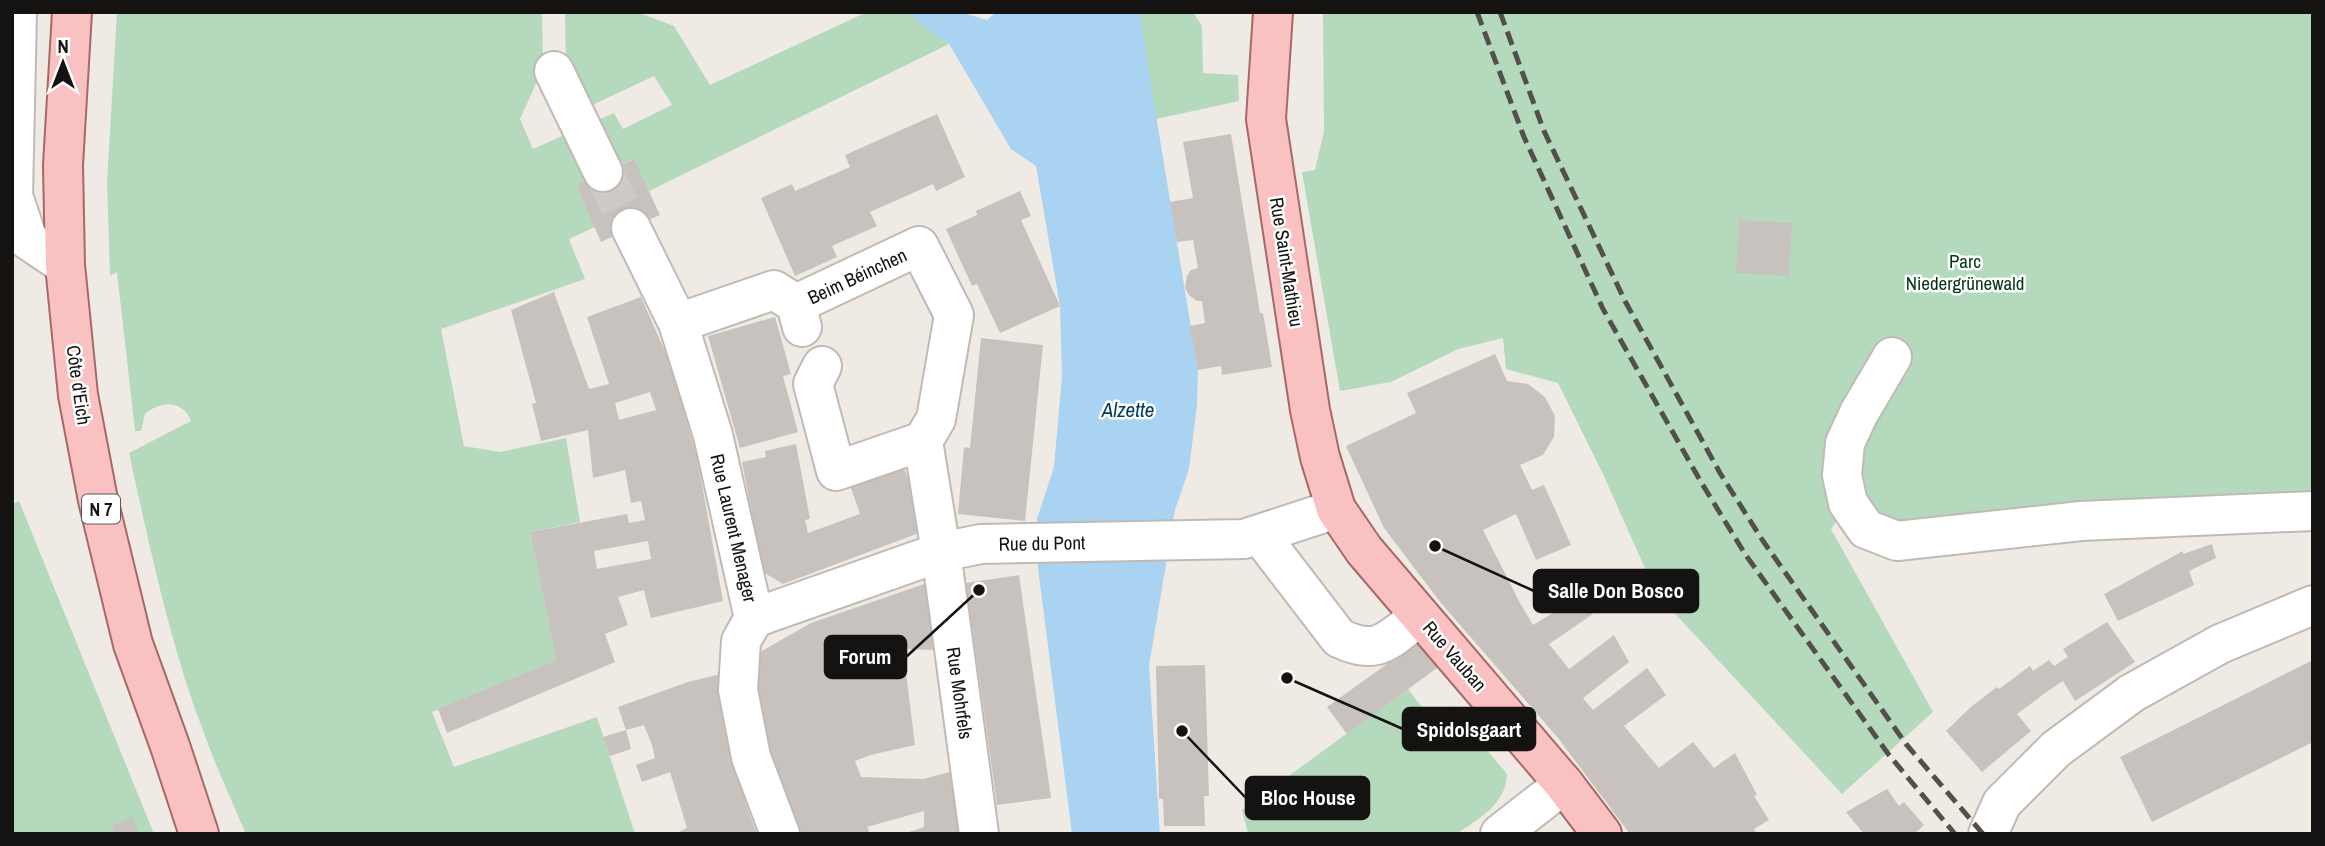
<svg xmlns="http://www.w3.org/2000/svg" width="2325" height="846" viewBox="0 0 2325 846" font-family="'Archivo Narrow',sans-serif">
	<rect width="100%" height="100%" fill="#f0eae5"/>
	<g fill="#b4d9bd">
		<path d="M117,12H542L543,68L520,119L533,149L614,113L623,129L672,105L654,76L586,108L566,70L565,12H637L674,26L710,85L867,12H905L949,44L649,191L633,159L576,185L595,227L569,239L585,279L441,329L464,446L500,452L566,438L580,522L530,532L556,660L432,712L454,767L597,717L635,834H246C232,801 217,769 205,736C170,645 150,548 129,453L191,421C182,399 160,401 145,414L141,431H135L117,272L110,276L107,183Z"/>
		<path d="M1139,12H1193L1202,26L1203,73L1238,75L1239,101L1156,119Z"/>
		<path d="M1323,12H2313V511L1897,541L1848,504L1831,529L1933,712L1842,794L1656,593L1603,474L1558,383L1506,369L1503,338L1458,349L1391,382L1340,391L1302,172L1315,170L1324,131Z"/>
		<path d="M19,501L154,834H12V504Z"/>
		<path d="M1408,689L1434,723L1454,706L1476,732L1474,735L1507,774C1506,804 1479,819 1456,834H1248L1242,810Z"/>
	</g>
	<path fill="#a9d3f1" d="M905,12H960L987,20L996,12H1139L1198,370L1197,405L1189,469L1175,510L1149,666L1160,834H1072L1038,568L1037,519L1054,467L1062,376L1060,306L1036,166L1011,149L949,44Z"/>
	<g fill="#c8c2be" fill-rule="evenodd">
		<path d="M937,114L965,177L936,191L933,184L870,212L877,226L832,246L837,257L795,276L761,198L792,184L795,191L850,167L845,155Z"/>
		<path d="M1231,134L1260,313H1263L1272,367L1222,375L1221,366L1198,370L1190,326L1205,323L1202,301H1197L1189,295L1185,288L1187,276L1191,270L1198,268L1193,240L1177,242L1170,202L1193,198L1183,142Z"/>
		<path d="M634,159L660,215L601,242L576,185Z"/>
		<path d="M1020,191L1031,216L1021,220L1060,306L1000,333L977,284L972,286L946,229L977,215L976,211Z"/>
		<path d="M1739,220L1792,223L1789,276L1736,273Z"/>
		<path d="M554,292L589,389L609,384L587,317L641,297L671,365L697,457L723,601L651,618L644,590L618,597L628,625L605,634L615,662L447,733L438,709L556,660L530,532L627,514L629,523L645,520L641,501L631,503L625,470L593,478L588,430L541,441L532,404L536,403L511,310ZM650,392L656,410L619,420L615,403ZM648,541L651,559L597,569L594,551Z"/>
		<path d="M775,317L791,374L783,376L798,432L740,448L708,336Z"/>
		<path d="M981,338L1043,345L1025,521L958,514L964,447L970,448Z"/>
		<path d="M1495,354L1507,381L1528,384L1545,397L1555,416L1554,437L1543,455L1520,465L1532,490L1544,485L1571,545L1536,560L1516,514L1483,530L1520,603L1533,625L1581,596L1593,614L1549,644L1569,669L1614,635L1629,662L1583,698L1593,710L1647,668L1666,695L1624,726L1659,768L1693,742L1714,768L1735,753L1757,795L1754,796L1769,820L1754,829L1756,834H1630L1558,738L1441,603L1384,528L1346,446L1416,413L1407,393Z"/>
		<path d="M796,444L810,519L805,520L808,533L860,514L850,485L903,465L927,530L783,584L763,572L742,462L766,457L765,451Z"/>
		<path d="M2212,544L2216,558L2189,571L2194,585L2118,621L2104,594L2183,551V554Z"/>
		<path d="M1019,575L1051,798L997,805L966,583Z"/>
		<path d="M927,583L936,650L903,649L915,745L870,755L855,761L861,777L923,779L961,769L965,834H903L924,827V811L867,827L870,834H793L758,724L756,663L762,651L811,623Z"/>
		<path d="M2107,622L2135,662L2075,701L2063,681L2048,691L2017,714L2031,731L1982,772L1946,731L1972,706L1997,687L1999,689L2030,666L2033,671L2049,660L2054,666L2068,657L2063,649Z"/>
		<path d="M1422,639L1441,665L1347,734L1327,707Z"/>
		<path d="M2313,660V742L2152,822L2120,757Z"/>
		<path d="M1205,665L1209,796H1204L1205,826H1164L1163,799H1159L1156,666Z"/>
		<path d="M721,674L733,754L746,805L757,834H674L687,828L670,772L642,782L636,765L655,758L652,745L644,725L626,730L618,707L688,682Z"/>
		<path d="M626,730L631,749L610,756L603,737Z"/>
		<path d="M1887,789L1899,806L1904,802L1924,825L1914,834H1864L1846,812Z"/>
		<path d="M133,817L139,834H115L112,826Z"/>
	</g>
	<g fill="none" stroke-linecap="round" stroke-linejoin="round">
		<path stroke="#cfcac5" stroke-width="38" stroke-dasharray="38 19" stroke-linecap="butt" d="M603,172L631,228"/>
		<g stroke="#c0bab6" stroke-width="42">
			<g id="minor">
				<path d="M17,12L13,196L28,240L65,265"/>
				<path d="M554,71L603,172"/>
				<path d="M631,228L678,323L713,435L754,618L741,641L738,690L751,757L780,834"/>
				<path d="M796,304L919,246L954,315L936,419L923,441L941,552L979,834"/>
				<path d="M678,323L774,290L796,304L802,327"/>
				<path d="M1892,357L1859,413L1845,443L1842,475L1848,503L1866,529L1897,541L2081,521L2313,511"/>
				<path d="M822,366L813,384L836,471L923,441"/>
				<path d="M1260,535L1339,638C1379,657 1388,640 1420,616"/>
				<path d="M754,618L941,552L981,544L1244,539L1336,509"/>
				<path d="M1500,834L1564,784"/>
				<path d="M1988,834L2002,803L2056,749L2132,693L2220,644L2313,605"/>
			</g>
		</g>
		<g stroke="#a76968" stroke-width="42">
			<g id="major">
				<path d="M72,12L63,165L65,265L78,395L98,500L133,644L170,746L199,834"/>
				<path d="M1273,12L1266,119L1310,410L1320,457L1336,509L1364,550L1564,784L1602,834"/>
			</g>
		</g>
		<use href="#minor" stroke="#fff" stroke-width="38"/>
		<use href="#major" stroke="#f9c1c1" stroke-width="38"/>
		<g stroke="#524f4c" stroke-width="5" stroke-dasharray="14 7" stroke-linecap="butt">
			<path d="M1477,12L1524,137L1603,309L1701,482L1745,554L1889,755L1955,834"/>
			<path d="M1500,12L1544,131L1625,301L1720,473L1763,541L1906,744L1983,834"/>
		</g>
	</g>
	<g text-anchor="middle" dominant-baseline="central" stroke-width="5" stroke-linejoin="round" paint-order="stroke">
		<rect fill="#fff" stroke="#5b5a58" stroke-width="2" x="82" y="494.5" width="38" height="29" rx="5"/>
		<g font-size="18" font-weight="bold" fill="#151311">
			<text x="101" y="509">N 7</text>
		</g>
		<g font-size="19" fill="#043518" stroke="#fff">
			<text x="1965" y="261">Parc<tspan x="1965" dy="22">Niedergrünewald</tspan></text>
		</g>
		<g font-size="19" fill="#151311" stroke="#fff">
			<text transform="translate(1287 262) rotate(81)">Rue Saint-Mathieu</text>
			<text transform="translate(857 276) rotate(-25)">Beim Béinchen</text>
			<text transform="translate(79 385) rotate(82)">Côte d'Eich</text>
			<text transform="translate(734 528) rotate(77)">Rue Laurent Menager</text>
			<text transform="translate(1042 543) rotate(-1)">Rue du Pont</text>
			<text transform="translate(1455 656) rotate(49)">Rue Vauban</text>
			<text transform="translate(960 693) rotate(82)">Rue Mohrfels</text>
		</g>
		<g font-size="21" font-style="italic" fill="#043a57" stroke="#fff">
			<text x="1128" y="409">Alzette</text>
		</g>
	</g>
	<path fill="none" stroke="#151311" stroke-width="2.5" d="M1435 546L1534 591M979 590L906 657M1287 678L1403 729M1182 731L1246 798"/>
	<g fill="#151311" stroke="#fff" stroke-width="2.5">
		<circle cx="1435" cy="546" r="7"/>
		<circle cx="979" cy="590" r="7"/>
		<circle cx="1287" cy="678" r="7"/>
		<circle cx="1182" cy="731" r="7"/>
	</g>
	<g fill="#151311" stroke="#151311" stroke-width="2.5">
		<rect x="1534" y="570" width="164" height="42" rx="7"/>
		<rect x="825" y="636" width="81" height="42" rx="7"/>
		<rect x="1403" y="708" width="132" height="42" rx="7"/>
		<rect x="1246" y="777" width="123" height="42" rx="7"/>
	</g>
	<g font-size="21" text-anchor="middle" font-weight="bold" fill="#fff">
		<text x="1616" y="598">Salle Don Bosco</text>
		<text x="865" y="664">Forum</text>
		<text x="1469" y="737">Spidolsgaart</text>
		<text x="1308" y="805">Bloc House</text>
	</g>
	<rect width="2325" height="846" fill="none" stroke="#151311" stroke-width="28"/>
	<g transform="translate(63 63)" stroke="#ffffff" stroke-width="5" paint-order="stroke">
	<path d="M0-5L12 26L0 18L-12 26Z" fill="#151311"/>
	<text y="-10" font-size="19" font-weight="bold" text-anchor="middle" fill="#151311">N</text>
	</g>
</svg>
